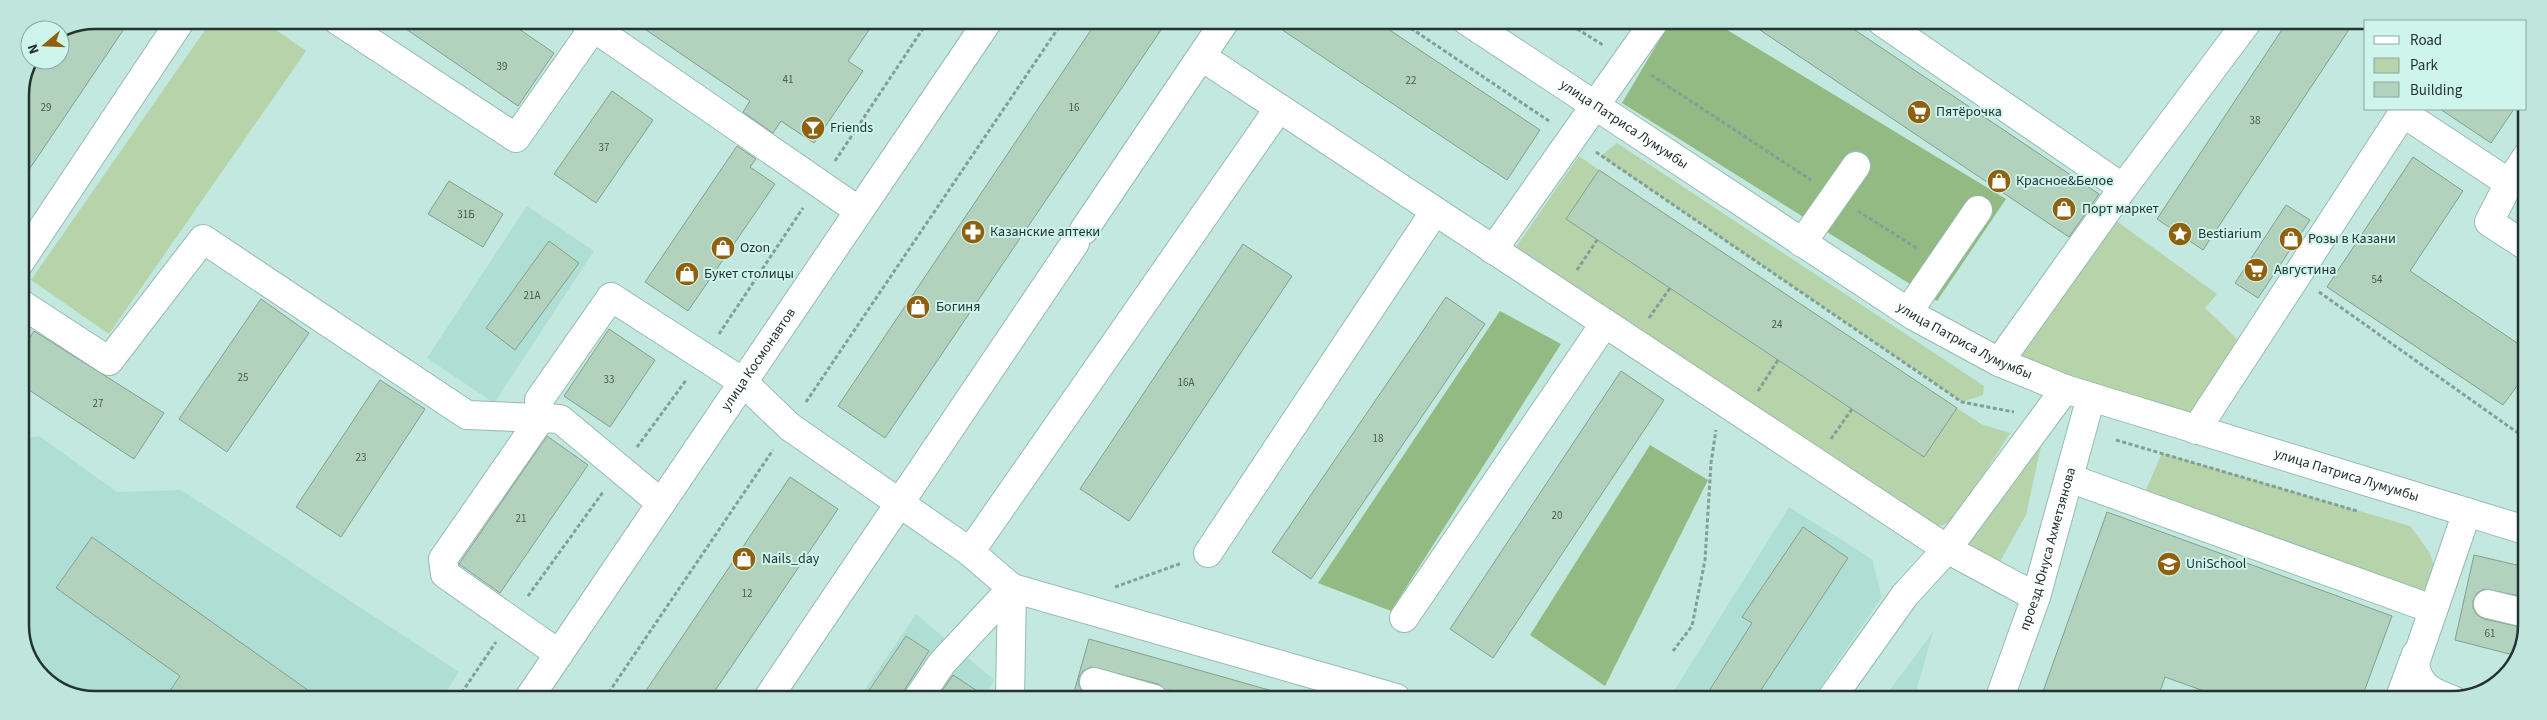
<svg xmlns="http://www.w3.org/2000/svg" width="2547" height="720" viewBox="0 0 2547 720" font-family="'Source Sans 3',sans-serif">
	<rect width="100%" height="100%" fill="#c2e8df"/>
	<g fill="#afdfd4">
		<path d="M527,206L594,251L494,403L427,358Z"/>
		<path d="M39,436L117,492L181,490L459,672L442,698H76L38,674L20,630V438Z"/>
		<path d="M1789,507L1872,559L1882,597L1812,699H1669Z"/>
		<path d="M916,614L994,680L983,698H859Z"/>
		<path d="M1933,632L1914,699H1883Z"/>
	</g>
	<g fill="#b6d3aa">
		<path d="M212,20H262L306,51L109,334L31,280Z"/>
		<path d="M1617,143L1984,386L1983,395L1962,402L1601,156Z"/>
		<path d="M1579,156L1599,170L1566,219L1924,457L1957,408L1981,424L2010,433L1955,519L1941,526L1923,523L1641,329L1514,250Z"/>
		<path d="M2111,217L2217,294L2205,308L2239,341L2193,415L2079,382L2014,358Z"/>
		<path d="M2035,444L2041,446L2026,515L1999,563L1963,548Z"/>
		<path d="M2162,453L2410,526L2430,553L2435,570L2428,595L2146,490Z"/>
	</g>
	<g fill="#93ba83">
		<path d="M1670,22H1714L2006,199L1937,301L1622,103Z"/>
		<path d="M1500,311L1561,344L1391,611L1318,583Z"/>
		<path d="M1650,445L1708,480L1605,686L1530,635Z"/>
	</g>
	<g fill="#b3d2be" stroke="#83a08e">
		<path d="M95,20H130L20,183V95L35,60H60V34Z"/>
		<path d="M393,20H506L554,53L518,106Z"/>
		<path d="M633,21H875L848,61L863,71L814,143L781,121L773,133L743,112L750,101Z"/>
		<path d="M1097,21H1167L885,438L838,406Z"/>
		<path d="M1269,21H1376L1540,130L1507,180Z"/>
		<path d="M1748,22H1843L2099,194L2069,237Z"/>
		<path d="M2287,22H2354L2203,250L2157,219Z"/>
		<path d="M612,91L653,120L596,203L554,174Z"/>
		<path d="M2440,109H2514L2491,143Z"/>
		<path d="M737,146L756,159L750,167L775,184L688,311L645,282Z"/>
		<path d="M2413,157L2463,191L2410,271L2526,349V374L2503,405L2327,287Z"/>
		<path d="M1599,170L1957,408L1924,457L1566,219Z"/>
		<path d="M449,181L503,214L483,247L428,214Z"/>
		<path d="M2286,205L2310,220L2258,298L2235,283Z"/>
		<path d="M549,241L579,263L515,350L486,328Z"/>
		<path d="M1243,244L1292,276L1129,521L1080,489Z"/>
		<path d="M1446,297L1485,324L1311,579L1272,552Z"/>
		<path d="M261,299L309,333L227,452L179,419Z"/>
		<path d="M609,329L655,360L610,427L564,396Z"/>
		<path d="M34,331L164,413L134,459L20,384V352Z"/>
		<path d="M1621,371L1664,400L1493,658L1450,629Z"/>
		<path d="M380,380L425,409L341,537L296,507Z"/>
		<path d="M547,436L588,465L500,593L459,564Z"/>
		<path d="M790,477L838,509L748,642L710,698H641Z"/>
		<path d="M2107,512L2392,616L2361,700H2229L2165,677L2157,700H2040Z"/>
		<path d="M1803,527L1848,558L1755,699H1704L1752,623L1742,617Z"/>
		<path d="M92,537L319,698H165L180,676L56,588Z"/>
		<path d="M2474,555L2525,567V597L2484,589L2477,593L2473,601V608L2477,615L2484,619L2525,628V644L2517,656L2455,640Z"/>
		<path d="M906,636L929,651L905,689L903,698H864Z"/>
		<path d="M1089,639L1276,692L1275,699H1199L1168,690V692L1158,684L1091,667L1083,671L1079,677V685L1083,693L1095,699H1072Z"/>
		<path d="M953,675L988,698H937Z"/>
	</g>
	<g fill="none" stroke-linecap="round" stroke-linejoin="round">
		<g stroke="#96bbb2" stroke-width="30">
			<g id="minor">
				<path d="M337,20L516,138L594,27"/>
				<path d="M584,21L859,211"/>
				<path id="s1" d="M1467,21L1914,316L1999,362L2065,389L2525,530"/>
				<path d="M1882,22L2123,188"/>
				<path d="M1202,57L1947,549L2036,597"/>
				<path d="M1084,230L1225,21"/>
				<path d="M1802,243L1856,166"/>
				<path d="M2526,246L2489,222L2509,183L2527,156"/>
				<path d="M1493,250L1654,22"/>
				<path d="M20,262L181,20"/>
				<path d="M20,303L109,361L203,239L467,415L560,419L661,503"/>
				<path d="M1908,312L1978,210"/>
				<path d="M1999,362L2123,188L2247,22"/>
				<path d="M2196,430L2403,113L2509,183"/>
				<path d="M2069,478L2432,609"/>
				<path d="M970,552L1279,108"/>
				<path d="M1208,553L1435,211"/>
				<path d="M2488,604L2525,613"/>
				<path d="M1404,618L1605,323"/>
				<path d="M559,654L445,574L443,559L541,418L539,400L611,297L743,382L790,427L970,552L1012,588L1010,698"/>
				<path d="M1094,682L1154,699"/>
				<path id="s2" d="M529,698L988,21"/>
				<path d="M768,698L1075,243"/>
				<path d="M918,698L942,663L1012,588L1396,698"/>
				<path d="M1831,699L1905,595L1947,549L2065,389"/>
				<path id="s3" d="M1999,700L2036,597L2091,397"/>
				<path d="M2399,700L2416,654"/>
				<path d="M2453,700C2432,692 2418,687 2415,663L2467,512"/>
			</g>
		</g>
		<g stroke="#829f98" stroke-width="3" stroke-dasharray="4 2.5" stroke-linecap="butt">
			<path d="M1400,21L1549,121"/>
			<path d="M1566,22L1603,45"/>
			<path d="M1651,75L1811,180"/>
			<path d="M1596,152L1962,402L2014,412"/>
			<path d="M835,161L928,21"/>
			<path d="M1858,211L1918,249"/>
			<path d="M1577,270L1597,240"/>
			<path d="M2319,292L2525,438"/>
			<path d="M1649,318L1670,288"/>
			<path d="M719,334L803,208"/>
			<path d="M1758,391L1778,360"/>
			<path d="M806,402L1063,21"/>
			<path d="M1831,439L1852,409"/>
			<path d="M2116,440L2357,511"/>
			<path d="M637,447L687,379"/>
			<path d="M1115,587L1182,563"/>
			<path d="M528,596L603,492"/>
			<path d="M1673,651L1692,626L1705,560L1711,463L1716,430"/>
			<path d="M458,698L496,642"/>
			<path d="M605,698L773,450"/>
		</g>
		<use href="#minor" stroke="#fff" stroke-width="28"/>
	</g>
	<defs>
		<g id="supermarket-disc" transform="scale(1.25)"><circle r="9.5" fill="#90600c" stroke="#cef5ec"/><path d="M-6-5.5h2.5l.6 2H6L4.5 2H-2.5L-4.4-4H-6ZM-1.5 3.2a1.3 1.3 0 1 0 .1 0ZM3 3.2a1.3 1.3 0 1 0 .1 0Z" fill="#fff"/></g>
		<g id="bar-disc" transform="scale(1.25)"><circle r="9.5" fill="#90600c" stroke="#cef5ec"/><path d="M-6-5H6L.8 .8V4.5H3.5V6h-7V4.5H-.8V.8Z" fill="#fff"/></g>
		<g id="shop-disc" transform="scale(1.25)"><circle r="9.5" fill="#90600c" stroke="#cef5ec"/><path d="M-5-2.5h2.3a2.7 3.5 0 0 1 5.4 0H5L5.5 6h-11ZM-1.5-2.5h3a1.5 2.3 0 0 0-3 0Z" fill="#fff"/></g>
		<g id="pharmacy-disc" transform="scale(1.25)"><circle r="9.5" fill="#90600c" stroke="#cef5ec"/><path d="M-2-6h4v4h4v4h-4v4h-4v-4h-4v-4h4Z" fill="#fff"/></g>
		<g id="sight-disc" transform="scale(1.25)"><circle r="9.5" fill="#90600c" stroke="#cef5ec"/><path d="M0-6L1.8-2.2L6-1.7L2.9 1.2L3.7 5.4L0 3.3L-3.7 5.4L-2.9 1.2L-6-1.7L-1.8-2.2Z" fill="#fff"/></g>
		<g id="school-disc" transform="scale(1.25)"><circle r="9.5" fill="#90600c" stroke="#cef5ec"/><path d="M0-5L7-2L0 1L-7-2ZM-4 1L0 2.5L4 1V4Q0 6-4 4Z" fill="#fff"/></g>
	</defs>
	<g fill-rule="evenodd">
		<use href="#supermarket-disc" x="1919" y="112"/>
		<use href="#bar-disc" x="813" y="128"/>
		<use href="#shop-disc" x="1999" y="181"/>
		<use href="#shop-disc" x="2064" y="209"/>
		<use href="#pharmacy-disc" x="973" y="232"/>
		<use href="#sight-disc" x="2180" y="234"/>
		<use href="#shop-disc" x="2291" y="239"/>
		<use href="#shop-disc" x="723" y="248"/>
		<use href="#supermarket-disc" x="2256" y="270"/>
		<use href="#shop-disc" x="687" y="274"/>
		<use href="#shop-disc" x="918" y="307"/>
		<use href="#shop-disc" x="744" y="559"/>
		<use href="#school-disc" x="2169" y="564"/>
	</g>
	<g text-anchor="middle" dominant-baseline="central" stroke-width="4" stroke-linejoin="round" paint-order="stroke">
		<g font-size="11" fill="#485b54">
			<text x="502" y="66">39</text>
			<text x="788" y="79">41</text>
			<text x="1411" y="80">22</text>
			<text x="46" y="107">29</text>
			<text x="1074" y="107">16</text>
			<text x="2255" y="120">38</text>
			<text x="604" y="147">37</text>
			<text x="466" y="214">31Б</text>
			<text x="2377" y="279">54</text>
			<text x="532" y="295">21А</text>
			<text x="1777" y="324">24</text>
			<text x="243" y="377">25</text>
			<text x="609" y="379">33</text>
			<text x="1186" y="382">16А</text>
			<text x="98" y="403">27</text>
			<text x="1378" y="438">18</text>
			<text x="361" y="457">23</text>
			<text x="1557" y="515">20</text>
			<text x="521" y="518">21</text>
			<text x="747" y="593">12</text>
			<text x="2490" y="633">61</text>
		</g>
		<g font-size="14" fill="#243330" stroke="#cef5ec" text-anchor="start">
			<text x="1936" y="112">Пятёрочка</text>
			<text x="830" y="128">Friends</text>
			<text x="2016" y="181">Красное&amp;Белое</text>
			<text x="2082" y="209">Порт маркет</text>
			<text x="990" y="232">Казанские аптеки</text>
			<text x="2198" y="234">Bestiarium</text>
			<text x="2308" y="239">Розы в Казани</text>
			<text x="740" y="248">Ozon</text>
			<text x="2274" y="270">Августина</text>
			<text x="704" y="274">Букет столицы</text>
			<text x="936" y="307">Богиня</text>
			<text x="762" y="559">Nails_day</text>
			<text x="2186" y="564">UniSchool</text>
		</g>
		<g font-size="14" fill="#243330" stroke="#cef5ec">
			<text stroke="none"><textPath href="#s1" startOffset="188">улица Патриса Лумумбы</textPath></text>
			<text stroke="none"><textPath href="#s1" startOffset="592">улица Патриса Лумумбы</textPath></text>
			<text stroke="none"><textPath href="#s2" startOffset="409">улица Космонавтов</textPath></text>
			<text stroke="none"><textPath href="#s1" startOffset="998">улица Патриса Лумумбы</textPath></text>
			<text stroke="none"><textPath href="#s3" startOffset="159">проезд Юнуса Ахметзянова</textPath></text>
		</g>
	</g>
	<path d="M0 0H2547V720H0ZM95 29H2452A66 66 0 0 1 2518 95V625A66 66 0 0 1 2452 691H95A66 66 0 0 1 29 625V95A66 66 0 0 1 95 29Z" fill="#c0e5dd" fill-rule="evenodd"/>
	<path fill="none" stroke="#243330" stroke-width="2.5" d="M95 29H2452A66 66 0 0 1 2518 95V625A66 66 0 0 1 2452 691H95A66 66 0 0 1 29 625V95A66 66 0 0 1 95 29Z"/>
	<rect x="2364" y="20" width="162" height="90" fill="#cef5ec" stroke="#8aa7a1"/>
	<rect x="2374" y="36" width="25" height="8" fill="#ffffff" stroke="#8aa7a1"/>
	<text x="2410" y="45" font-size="15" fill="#243330">Road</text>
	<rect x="2374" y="58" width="25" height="15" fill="#b6d3aa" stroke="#8aa7a1"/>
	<text x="2410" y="70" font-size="15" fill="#243330">Park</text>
	<rect x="2374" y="82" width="25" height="15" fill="#b3d2be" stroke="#8aa7a1"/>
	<text x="2410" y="95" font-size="15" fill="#243330">Building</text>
	<g transform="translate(45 45) rotate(251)"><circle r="24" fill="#cef5ec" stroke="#8aa7a1"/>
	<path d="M0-4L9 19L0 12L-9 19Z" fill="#90600c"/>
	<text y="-8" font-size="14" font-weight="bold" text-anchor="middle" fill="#243330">N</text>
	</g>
</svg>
